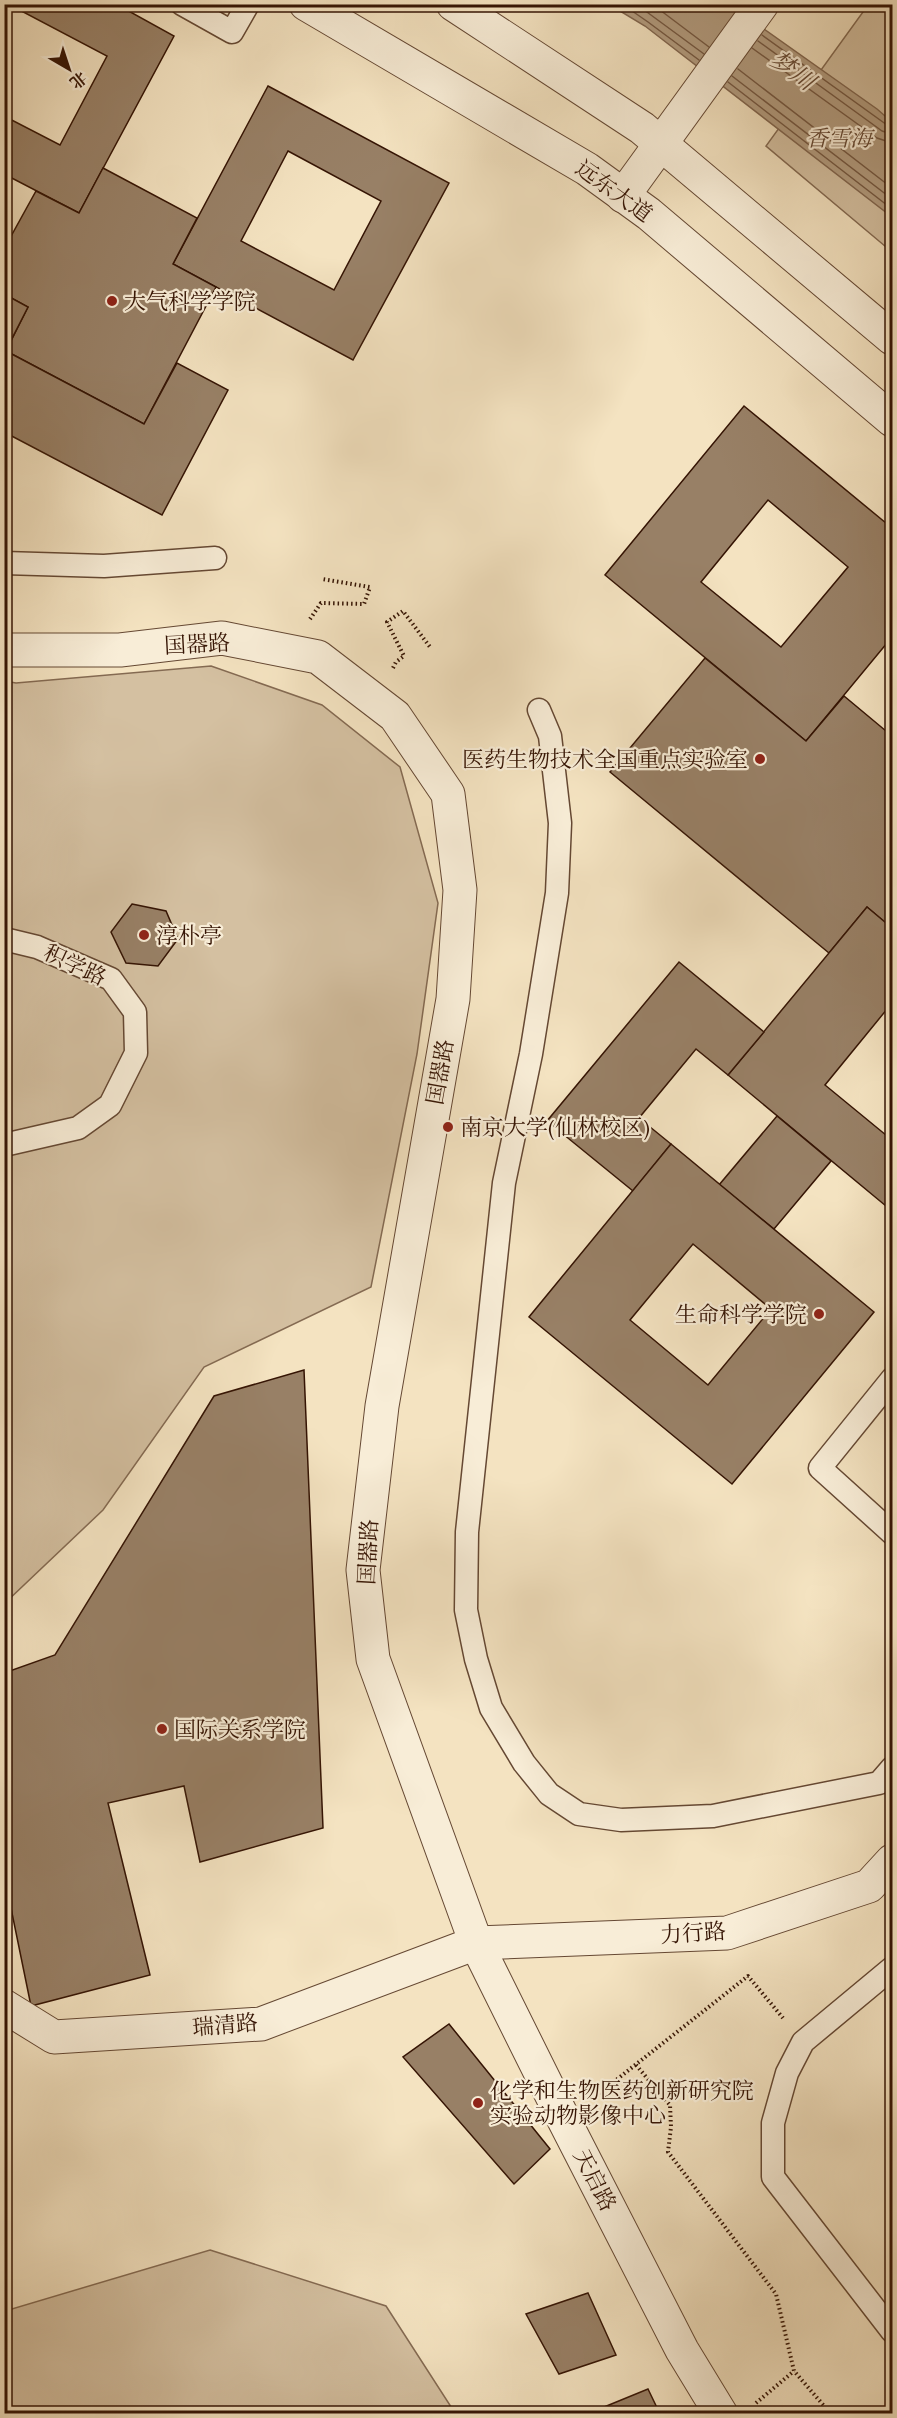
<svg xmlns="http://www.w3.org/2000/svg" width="897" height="2418" viewBox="0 0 897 2418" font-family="'EB Garamond','Noto Serif SC',serif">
	<rect width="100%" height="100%" fill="#f4e3c1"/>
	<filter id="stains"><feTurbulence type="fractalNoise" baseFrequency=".00333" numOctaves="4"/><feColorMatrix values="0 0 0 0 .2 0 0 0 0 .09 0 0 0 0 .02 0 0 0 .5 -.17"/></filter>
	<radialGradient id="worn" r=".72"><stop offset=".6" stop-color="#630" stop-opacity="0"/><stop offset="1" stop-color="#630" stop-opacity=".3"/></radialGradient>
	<g fill="#d4c0a1" stroke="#846a52" stroke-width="1.5">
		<path d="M868,5H892V252L766,146Z"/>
		<path d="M211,666L322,705L400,767L438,903L417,1054L371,1287L204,1367L103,1510L5,1603L4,681L16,683Z"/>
		<path d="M210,2250L386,2306L455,2413H5V2311Z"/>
	</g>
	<path fill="#b39d81" stroke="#81664f" stroke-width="1.5" d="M610,5H730L877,109L892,122V217L645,26Z"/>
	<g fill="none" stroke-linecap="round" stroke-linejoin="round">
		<g stroke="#745842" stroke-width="1.5">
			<path d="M622,4L648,22L699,60"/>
			<path d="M636,4L704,54"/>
			<path d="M652,4L709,47"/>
			<path d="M762,35L887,125L892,126"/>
			<path d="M758,41L882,131L892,134"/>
			<path d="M752,48L877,138L892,143"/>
			<path d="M738,69L892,188"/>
			<path d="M732,76L892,199"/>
			<path d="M728,82L892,209"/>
		</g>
	</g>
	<g fill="#988066" stroke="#351404" stroke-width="1.5" fill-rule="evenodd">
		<path d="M4,4H116L174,36L79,213L4,174V116L60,145L107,56L12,6L4,20Z"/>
		<path d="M268,86L449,183L353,360L173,264ZM288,151L381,201L334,290L241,241Z"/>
		<path d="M103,168L197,218L173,264L216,287L144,424L6,351L28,307L4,294V249L36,191L79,213Z"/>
		<path d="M4,294L28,307L4,354Z"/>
		<path d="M6,351L144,424L177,363L228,390L162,515L4,432Z"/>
		<path d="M744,406L892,528V637L806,741L605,575ZM768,500L848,567L781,647L701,582Z"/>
		<path d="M705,658L806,741L844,696L892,736V928L867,907L829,953L610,772Z"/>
		<path d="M132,904L166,911L178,939L158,966L126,963L111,932Z"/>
		<path d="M867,907L892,928V1003L825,1085L892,1140V1211L728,1075Z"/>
		<path d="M679,962L764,1032L728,1075L696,1049L639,1118L671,1144L633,1191L547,1121Z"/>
		<path d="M777,1116L831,1161L774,1229L719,1185Z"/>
		<path d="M671,1144L874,1312L732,1484L529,1317ZM693,1244L771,1309L708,1385L630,1320Z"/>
		<path d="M304,1370L323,1828L200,1862L184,1786L108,1803L150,1975L31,2006L4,1874V1673L55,1655L214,1396Z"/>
		<path d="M449,2024L550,2149L514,2184L403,2057Z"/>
		<path d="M588,2293L616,2355L559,2374L526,2314Z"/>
		<path d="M648,2389L660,2414H587Z"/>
	</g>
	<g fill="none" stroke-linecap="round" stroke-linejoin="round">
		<g stroke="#654833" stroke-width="25">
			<g id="lane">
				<path d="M182,4L232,32L248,4"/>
				<path d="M4,563L104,566L215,558"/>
				<path d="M539,710L550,736L560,823L557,893L531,1054L504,1183L467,1532L466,1610L476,1659L491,1708L524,1763L549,1794L579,1814L621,1820L713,1816L879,1783L892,1768"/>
				<path d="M4,939L37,947L111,979L135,1012L136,1053L110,1105L78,1128L4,1145"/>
				<path d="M892,1379L820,1468L892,1533"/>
				<path d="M892,1968L803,2042L787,2073L773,2123V2177L892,2331"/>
			</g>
		</g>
		<g stroke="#654833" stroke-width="35">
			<g id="street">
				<path d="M306,4L587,169L649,214L892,420"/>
				<path d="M453,4L642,128L892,338"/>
				<path d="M623,196L762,4"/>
				<path d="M4,650H120L222,638L318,657L395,716L448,794L460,890L453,999L382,1406L363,1570L373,1659L476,1943L564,2120L682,2350L721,2414"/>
				<path d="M4,2006L54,2037L261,2024L476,1943L727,1933L869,1886L892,1861"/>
			</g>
		</g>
		<g stroke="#351404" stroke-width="4" stroke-dasharray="1.5 3" stroke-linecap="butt">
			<path d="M310,619L321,603L364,604L370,587L322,579"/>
			<path d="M393,668L396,662L404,656L387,622L403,611L430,647"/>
			<path d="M636,2065L670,2105L671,2127L668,2152L776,2294L794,2371L831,2414"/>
			<path d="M592,2099L748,1976L783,2018"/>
			<path d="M756,2403L794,2371"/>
		</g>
		<use href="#lane" stroke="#f8edd7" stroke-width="22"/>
		<use href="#street" stroke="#f8edd7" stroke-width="33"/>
	</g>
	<g fill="#8f2418" stroke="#f8edd7" stroke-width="2">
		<circle cx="112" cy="301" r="6"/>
		<circle cx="760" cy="759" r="6"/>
		<circle cx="144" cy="935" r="6"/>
		<circle cx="448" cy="1127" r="6"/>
		<circle cx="819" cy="1314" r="6"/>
		<circle cx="162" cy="1729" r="6"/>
		<circle cx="478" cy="2103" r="6"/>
	</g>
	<g text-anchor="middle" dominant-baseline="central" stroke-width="4.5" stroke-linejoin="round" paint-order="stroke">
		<g font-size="22" font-style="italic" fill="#654833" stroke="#f8edd7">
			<text x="839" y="138">香雪海</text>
		</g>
		<g font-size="22" fill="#351404" stroke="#f8edd7">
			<text transform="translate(614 191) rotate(36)">远东大道</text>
			<text transform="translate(197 644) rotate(-3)">国器路</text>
			<text transform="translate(75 965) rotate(25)">积学路</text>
			<text transform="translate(440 1072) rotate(-80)">国器路</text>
			<text transform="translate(368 1552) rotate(-87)">国器路</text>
			<text transform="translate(693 1933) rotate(-4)">力行路</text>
			<text transform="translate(225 2025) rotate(-5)">瑞清路</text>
			<text transform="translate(595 2180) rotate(63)">天启路</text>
		</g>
		<g font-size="22" fill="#351404" stroke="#f8edd7" text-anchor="start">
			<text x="124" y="301">大气科学学院</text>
			<text x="748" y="759" text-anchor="end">医药生物技术全国重点实验室</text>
			<text x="156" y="935">淳朴亭</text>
			<text x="460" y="1127">南京大学(仙林校区)</text>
			<text x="807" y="1314" text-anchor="end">生命科学学院</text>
			<text x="174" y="1729">国际关系学院</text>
			<text x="490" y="2090">化学和生物医药创新研究院<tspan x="490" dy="25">实验动物影像中心</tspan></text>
		</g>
		<g font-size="24" font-style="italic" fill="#674b36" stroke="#f8edd7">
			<text transform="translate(793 70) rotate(36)">梦川</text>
		</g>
	</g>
	<rect width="897" height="2418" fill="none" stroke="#f4e3c1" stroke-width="24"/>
	<rect x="6" y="6" width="885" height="2406" fill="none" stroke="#351404" stroke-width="3"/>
	<rect x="12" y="12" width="873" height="2394" fill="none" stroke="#351404" stroke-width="1.5"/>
	<g transform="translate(69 69) rotate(141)" stroke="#f8edd7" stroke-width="4.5" paint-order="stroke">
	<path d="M0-4.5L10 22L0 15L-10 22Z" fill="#351404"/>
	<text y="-9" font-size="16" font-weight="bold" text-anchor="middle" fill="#351404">北</text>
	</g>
	<rect width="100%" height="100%" filter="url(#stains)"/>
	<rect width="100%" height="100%" fill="url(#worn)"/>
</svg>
